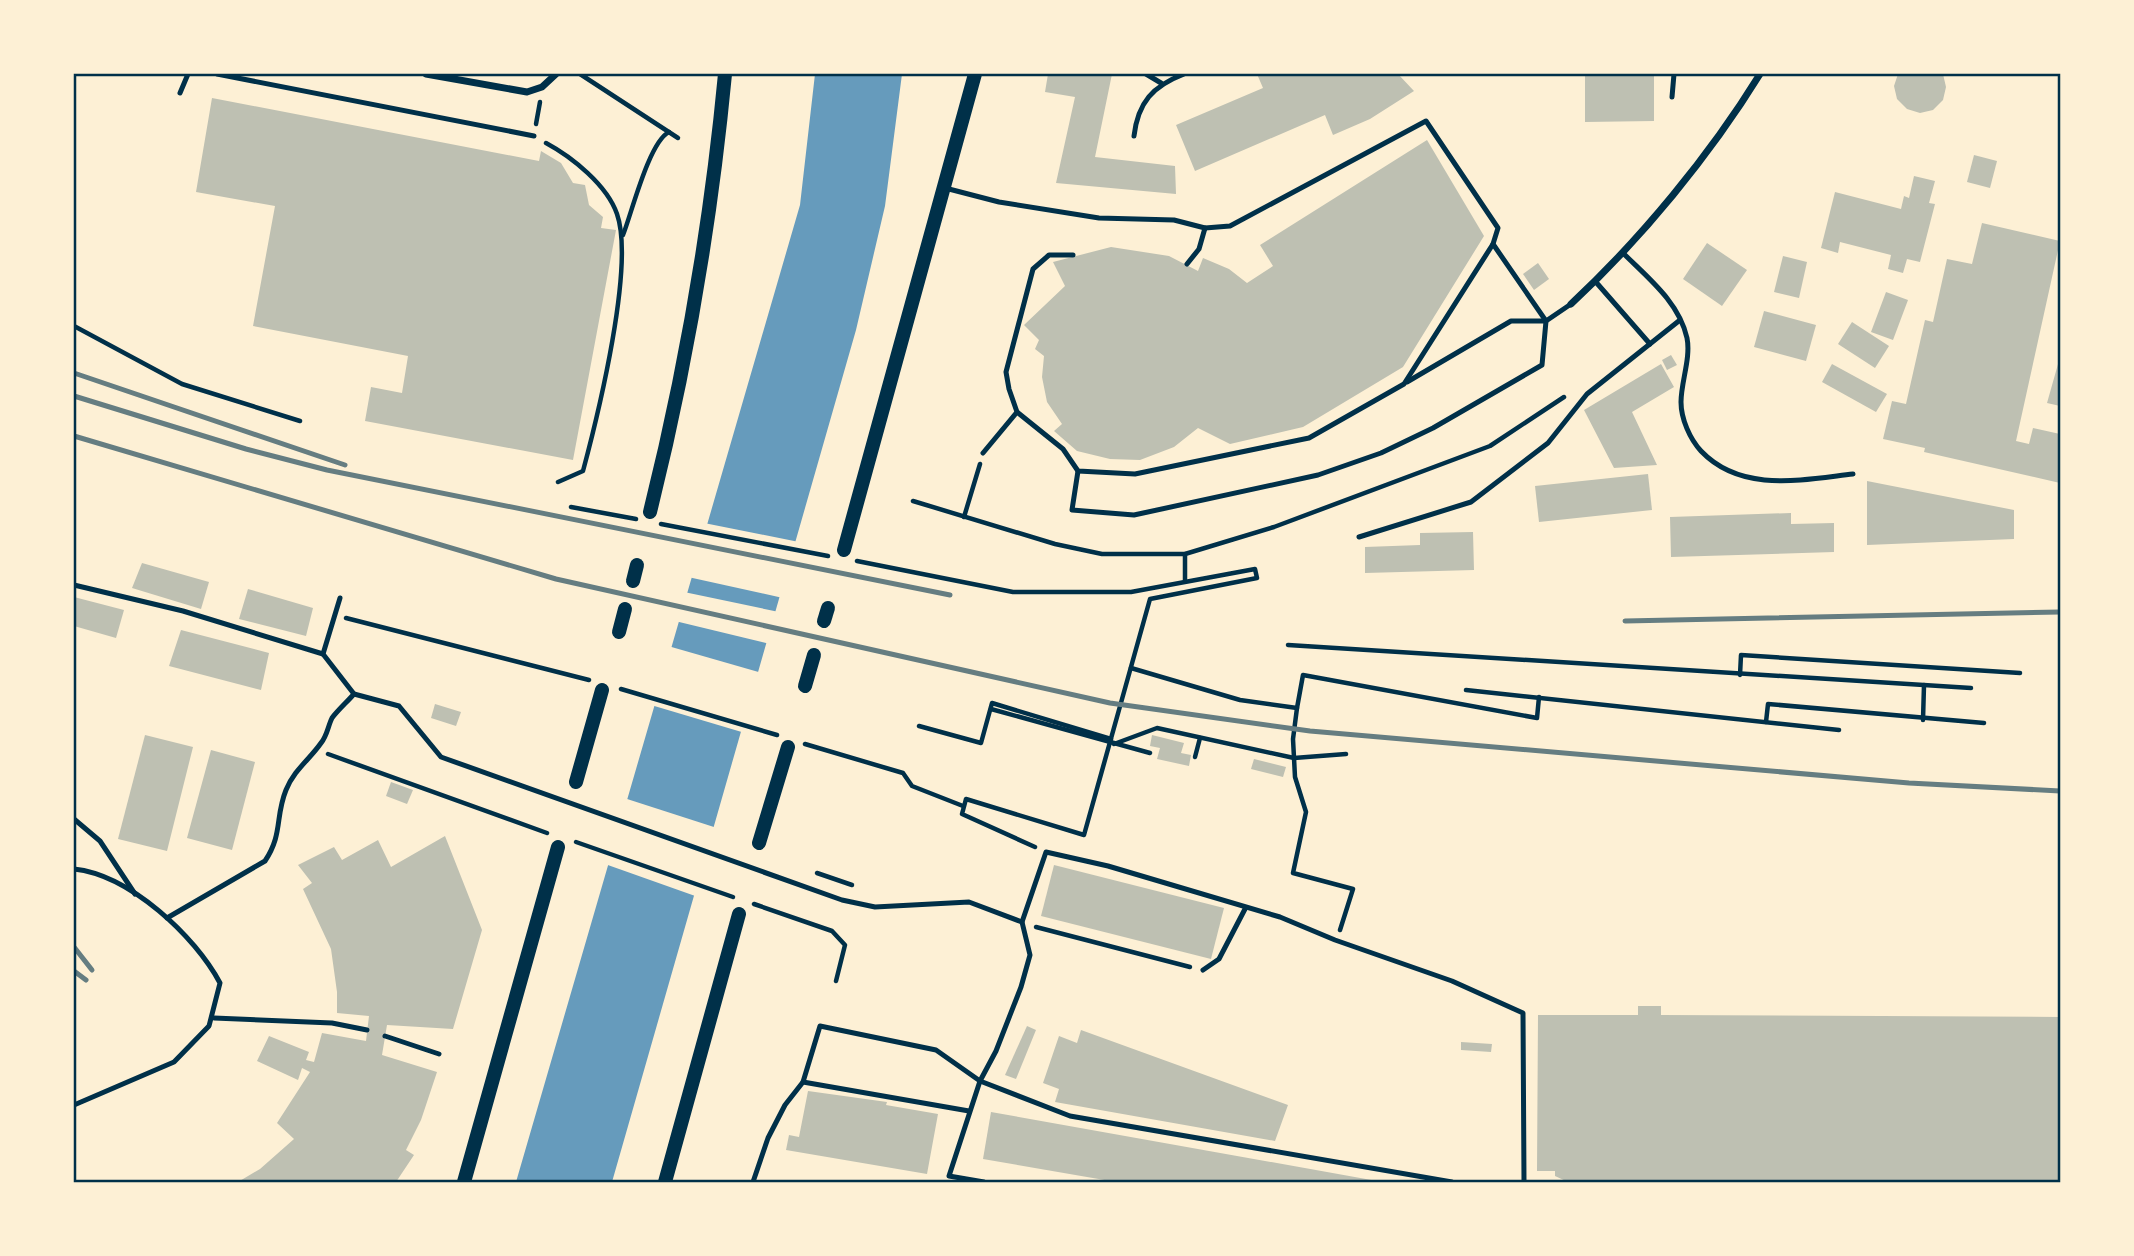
<svg xmlns="http://www.w3.org/2000/svg" width="2134" height="1256" viewBox="0 0 2134 1256" font-family="'Noto Serif',serif">
	<rect width="100%" height="100%" fill="#fdf0d5"/>
	<path fill="#669bbc" d="M815,74H902L885,206L856,330L612,1182H516L800,205Z"/>
	<g fill="#fdf0d5">
		<path d="M704,523L799,542L783,598L688,577Z"/>
		<path d="M684,592L779,612L770,644L675,621Z"/>
		<path d="M668,646L762,673L745,733L651,705Z"/>
		<path d="M624,798L717,828L698,897L605,864Z"/>
	</g>
	<g fill="#bec0b2">
		<path d="M1048,74H1112L1095,157L1175,166L1176,194L1056,183L1075,97L1045,92Z"/>
		<path d="M1257,74H1398L1414,91L1370,119L1333,135L1325,115L1195,171L1176,125L1263,88Z"/>
		<path d="M1585,74H1654V121L1585,122Z"/>
		<path d="M1898,74H1943L1946,87L1943,100L1933,110L1920,113L1907,109L1897,99L1894,86Z"/>
		<path d="M212,98L539,161L541,151L561,163L573,183L585,185L589,205L603,217L601,228L616,230L573,460L365,421L371,387L402,393L408,356L253,326L275,206L196,192Z"/>
		<path d="M1427,140L1484,236L1403,367L1303,427L1230,444L1198,428L1174,447L1140,460L1110,459L1077,451L1054,431L1062,424L1047,402L1042,377L1044,356L1035,349L1039,340L1024,325L1065,286L1053,262L1111,247L1169,256L1198,271L1203,258L1229,269L1247,283L1273,266L1260,245Z"/>
		<path d="M1974,155L1997,161L1990,188L1967,182Z"/>
		<path d="M1914,176L1935,181L1929,203L1935,204L1920,262L1907,259L1903,273L1888,269L1891,255L1840,242L1838,253L1821,248L1835,192L1901,209L1904,196L1909,198Z"/>
		<path d="M1982,223L2060,241L2016,441L2029,444L2033,428L2060,434V483L1924,452L1925,448L1883,439L1892,401L1906,404L1925,320L1933,322L1947,259L1972,264Z"/>
		<path d="M1707,243L1747,270L1722,306L1683,279Z"/>
		<path d="M1783,256L1807,262L1799,298L1774,292Z"/>
		<path d="M1538,263L1549,279L1534,290L1523,274Z"/>
		<path d="M1886,292L1908,300L1893,340L1871,332Z"/>
		<path d="M1764,311L1816,325L1806,361L1754,347Z"/>
		<path d="M1852,322L1889,346L1875,368L1838,344Z"/>
		<path d="M1671,355L1677,365L1667,370L1662,360Z"/>
		<path d="M2060,357V406L2047,403Z"/>
		<path d="M1661,364L1674,387L1632,412L1657,465L1614,468L1584,410Z"/>
		<path d="M1832,364L1887,394L1876,412L1822,382Z"/>
		<path d="M1648,474L1652,510L1539,522L1535,486Z"/>
		<path d="M1867,481L2014,510V539L1867,545Z"/>
		<path d="M1791,513V524L1834,523V552L1671,557L1670,517Z"/>
		<path d="M1473,532L1474,570L1365,573V547L1420,545V533Z"/>
		<path d="M142,563L209,582L201,609L132,588Z"/>
		<path d="M248,589L313,608L306,636L239,619Z"/>
		<path d="M74,597L124,610L116,638L74,626Z"/>
		<path d="M181,630L269,653L261,690L169,666Z"/>
		<path d="M435,704L461,712L456,726L431,718Z"/>
		<path d="M145,735L193,747L167,851L118,839Z"/>
		<path d="M1152,735L1184,743L1181,753L1191,755L1189,766L1157,759L1160,748L1150,746Z"/>
		<path d="M211,750L255,762L232,850L187,838Z"/>
		<path d="M1254,759L1286,767L1283,777L1251,769Z"/>
		<path d="M391,782L413,790L407,804L386,796Z"/>
		<path d="M445,836L482,930L453,1029L387,1025L382,1055L437,1072L421,1120L406,1150L414,1155L396,1182H238L260,1169L294,1139L277,1123L310,1072L302,1068L298,1080L257,1061L269,1036L309,1052L306,1060L314,1062L322,1033L366,1041L369,1016L337,1013V992L331,949L303,889L312,883L298,865L334,847L342,860L378,840L391,867Z"/>
		<path d="M1054,865L1224,908L1211,959L1041,916Z"/>
		<path d="M1638,1006H1661V1015L2060,1017V1182H1568L1555,1176V1171H1537L1538,1015H1638Z"/>
		<path d="M1027,1026L1036,1030L1016,1079L1005,1075Z"/>
		<path d="M1081,1030L1288,1105L1275,1141L1055,1102L1059,1089L1043,1083L1059,1036L1077,1043Z"/>
		<path d="M1461,1042L1492,1044L1491,1052L1461,1050Z"/>
		<path d="M808,1091L887,1102L886,1105L938,1114L927,1174L786,1150L789,1135L799,1137Z"/>
		<path d="M991,1112L1377,1181V1182H1116L983,1159Z"/>
	</g>
	<g fill="none" stroke-linecap="round" stroke-linejoin="round">
		<g stroke="#003049" stroke-width="4.5">
			<path d="M580,74L678,138"/>
			<path d="M536,124L540,102"/>
			<path d="M546,143C572,157 607,185 617,214C635,265 598,415 583,471L558,482"/>
			<path d="M623,235C632,212 649,142 669,132"/>
			<path d="M74,326L182,384L300,421"/>
			<path d="M913,501L1055,544L1102,554H1185L1274,527L1490,446L1564,397"/>
			<path d="M571,507L636,519"/>
			<path d="M964,517L980,464"/>
			<path d="M661,524L828,556"/>
			<path d="M857,561L1013,592H1131L1255,569L1257,578L1150,599L1084,835L966,799L962,814L1035,847"/>
			<path d="M1185,581V554"/>
			<path d="M346,618L589,680"/>
			<path d="M1288,645L1971,688"/>
			<path d="M1131,668L1240,700L1297,708L1303,675L1537,718L1539,697"/>
			<path d="M1740,675L1741,655L2020,673"/>
			<path d="M621,689L777,735"/>
			<path d="M1466,690L1839,730"/>
			<path d="M1297,708L1293,739L1295,777L1306,812L1293,873L1353,889L1340,930"/>
			<path d="M991,709L1150,753"/>
			<path d="M1923,720L1924,685"/>
			<path d="M1766,722L1768,704L1984,723"/>
			<path d="M919,726L981,743L992,703L1111,739"/>
			<path d="M805,744L903,773L912,786L963,806"/>
			<path d="M1114,744L1157,728L1294,758L1346,754"/>
			<path d="M328,754L547,833"/>
			<path d="M1195,757L1200,738"/>
			<path d="M576,842L733,897"/>
			<path d="M817,873L852,885"/>
			<path d="M754,904L832,931L845,945L836,981"/>
			<path d="M1036,927L1190,967"/>
		</g>
		<g stroke="#003049" stroke-width="5">
			<path d="M217,74L534,136"/>
			<path d="M1146,74L1161,83"/>
			<path d="M180,93L188,74"/>
			<path d="M1672,97L1674,74"/>
			<path d="M1134,136C1138,102 1153,86 1184,74"/>
			<path d="M945,188L999,202L1099,218L1174,220L1205,228L1230,226L1426,121L1498,228L1493,244L1404,384L1309,438L1135,474L1078,471L1063,449L1017,412L1009,389L1006,372L1033,269L1049,255H1073"/>
			<path d="M1623,253C1648,278 1679,302 1687,338C1691,358 1681,382 1681,402C1681,419 1690,439 1701,451C1741,493 1801,480 1853,474"/>
			<path d="M1187,264L1199,249L1205,228"/>
			<path d="M1595,281L1650,344"/>
			<path d="M1407,382L1511,321H1546L1571,304"/>
			<path d="M983,453L1017,412"/>
			<path d="M1078,471L1072,510L1134,515L1318,475L1381,453L1433,428L1542,365L1546,321L1493,244"/>
			<path d="M1359,537L1471,502L1548,443L1587,394L1680,320"/>
			<path d="M74,585L183,611L323,654"/>
			<path d="M340,598L323,654L354,694L399,706L441,757L842,900L875,907L969,902L1022,922"/>
			<path d="M74,819L100,841L135,894"/>
			<path d="M74,869C130,875 195,936 220,983L209,1026L174,1062L74,1105"/>
			<path d="M167,918L265,861C283,834 275,817 286,790C294,770 310,759 321,743C327,736 328,726 332,718C338,710 347,702 354,694"/>
			<path d="M1203,970L1219,959L1245,909"/>
			<path d="M214,1018L332,1023L367,1030"/>
			<path d="M385,1036L439,1054"/>
			<path d="M803,1082L969,1111"/>
			<path d="M753,1182L768,1138L785,1105L803,1082L820,1026L936,1050L980,1081L1070,1116L1452,1182"/>
			<path d="M984,1182L949,1176L980,1081L996,1051L1021,987L1030,955L1022,922L1046,852L1108,866L1280,917L1335,940L1452,981L1523,1013L1524,1182"/>
		</g>
		<g stroke="#003049" stroke-width="7">
			<path d="M426,74L527,92L542,87L556,74"/>
			<path d="M1571,304C1641,239 1710,155 1760,74"/>
		</g>
		<g stroke="#003049" stroke-width="14">
			<path d="M650,512C686,368 711,222 725,74"/>
			<path d="M844,550L975,74"/>
			<path d="M633,581L637,565"/>
			<path d="M824,621L828,608"/>
			<path d="M619,632L625,609"/>
			<path d="M805,686L814,655"/>
			<path d="M576,782L602,690"/>
			<path d="M759,843L788,747"/>
			<path d="M464,1182L558,847"/>
			<path d="M665,1182L739,914"/>
		</g>
		<g stroke="#657d81" stroke-width="5">
			<path d="M74,373L345,465"/>
			<path d="M74,396L246,449L327,470L950,595"/>
			<path d="M74,436L556,579L1110,703L1310,731L1909,783L2060,791"/>
			<path d="M1625,621L2060,612"/>
			<path d="M74,947L92,970"/>
			<path d="M74,971L86,980"/>
		</g>
	</g>
	<rect width="2134" height="1256" fill="none" stroke="#fdf0d5" stroke-width="150"/>
	<rect x="75" y="75" width="1984" height="1106" fill="none" stroke="#003049" stroke-width="2.5"/>
</svg>
